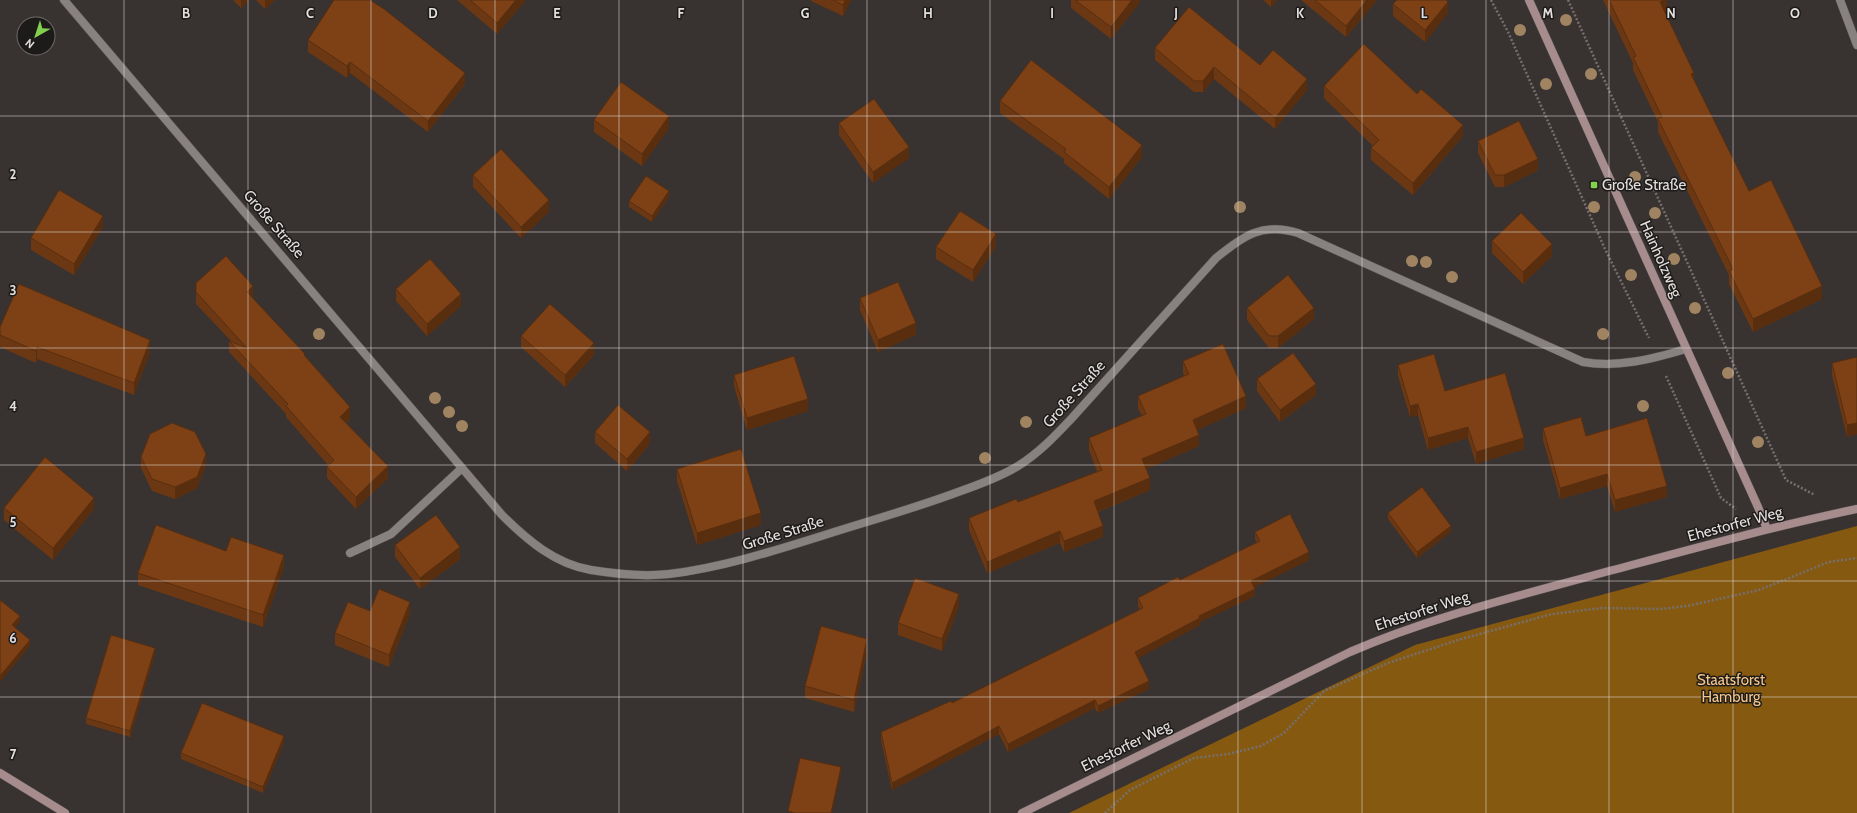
<svg xmlns="http://www.w3.org/2000/svg" width="1857" height="813" viewBox="0 0 1857 813" font-family="Cabin,sans-serif">
	<rect width="100%" height="100%" fill="#383231"/>
	<path fill="#865911" d="M1857,526V813H1069L1415,645Z"/>
	<g fill="none" stroke-linecap="round" stroke-linejoin="round">
		<g stroke="#565150" stroke-width="9">
			<path id="lane" d="M1840,0L1857,45"/>
		</g>
		<g stroke="#565150" stroke-width="9">
			<g id="street">
				<path d="M64,0L502,515C527,540 555,564 591,570C616,574 643,577 669,574C734,566 797,543 860,524C893,514 926,504 958,492C978,485 1000,477 1018,466C1039,453 1056,435 1072,418L1216,258C1243,236 1262,222 1298,233L1583,362C1618,368 1652,359 1686,349"/>
				<path d="M350,553L391,534L462,468"/>
			</g>
		</g>
		<g stroke="#565150" stroke-width="9">
			<g id="secondary">
				<path d="M1529,0L1758,507L1767,529"/>
				<path d="M0,773L65,813"/>
				<path d="M1022,813L1350,652C1426,619 1507,599 1587,577C1677,553 1766,528 1857,509"/>
			</g>
		</g>
		<g stroke="#75706f" stroke-width="2.5" stroke-dasharray="2 2" stroke-linecap="butt">
			<path d="M1491,0L1508,32L1605,249L1649,338"/>
			<path d="M1568,0L1786,480L1815,495"/>
			<path d="M1666,376L1721,498L1736,509"/>
			<path d="M1105,813L1130,790L1194,758L1228,754L1261,746L1284,733L1324,691L1388,663L1458,640L1552,614L1602,608L1661,609L1687,606L1759,590L1829,562L1857,558"/>
		</g>
		<use href="#lane" stroke="#87817f" stroke-width="8"/>
		<use href="#street" stroke="#87817f" stroke-width="8"/>
		<use href="#secondary" stroke="#a78c8d" stroke-width="8"/>
	</g>
	<g fill="#a08462">
		<circle cx="1566" cy="20" r="6"/>
		<circle cx="1520" cy="30" r="6"/>
		<circle cx="1591" cy="74" r="6"/>
		<circle cx="1546" cy="84" r="6"/>
		<circle cx="1635" cy="177" r="6"/>
		<circle cx="1240" cy="207" r="6"/>
		<circle cx="1594" cy="207" r="6"/>
		<circle cx="1655" cy="213" r="6"/>
		<circle cx="1674" cy="259" r="6"/>
		<circle cx="1412" cy="261" r="6"/>
		<circle cx="1426" cy="262" r="6"/>
		<circle cx="1631" cy="275" r="6"/>
		<circle cx="1452" cy="277" r="6"/>
		<circle cx="1695" cy="308" r="6"/>
		<circle cx="319" cy="334" r="6"/>
		<circle cx="1603" cy="334" r="6"/>
		<circle cx="1728" cy="373" r="6"/>
		<circle cx="435" cy="398" r="6"/>
		<circle cx="1643" cy="406" r="6"/>
		<circle cx="449" cy="412" r="6"/>
		<circle cx="1026" cy="422" r="6"/>
		<circle cx="462" cy="426" r="6"/>
		<circle cx="1758" cy="442" r="6"/>
		<circle cx="985" cy="458" r="6"/>
	</g>
	<g fill="#6c3813">
		<path d="M233,0H249L241,8Z"/>
		<path d="M256,0H275L265,9Z"/>
		<path d="M457,0H526L497,34Z"/>
		<path d="M811,0H851L843,16L811,1Z"/>
		<path d="M1071,0H1140V2L1111,39L1071,8Z"/>
		<path d="M1263,0H1277L1271,7Z"/>
		<path d="M1301,0H1377L1346,37Z"/>
		<path d="M1603,0H1667V12L1665,13L1694,81L1749,191L1822,299L1753,332L1729,284V275L1658,132V122L1633,70V63Z"/>
		<path d="M1393,4L1448,13L1425,42L1393,16Z"/>
		<path d="M308,40L465,84L428,132L350,73L347,78L308,52Z"/>
		<path d="M1155,48L1260,65L1307,90L1275,129L1214,79L1203,92H1194L1155,60Z"/>
		<path d="M1324,86L1417,94L1463,136L1413,195L1371,160V148L1373,146L1324,98Z"/>
		<path d="M1000,101L1142,157L1109,199L1064,163V159L1000,113Z"/>
		<path d="M594,120L669,128L642,166L594,132Z"/>
		<path d="M839,123L909,158L873,183L839,135Z"/>
		<path d="M1478,141L1538,170L1504,187H1495L1478,153Z"/>
		<path d="M473,175L549,212L521,238L473,187Z"/>
		<path d="M669,197L652,222L629,207V201Z"/>
		<path d="M103,227L74,275L31,250V238Z"/>
		<path d="M1492,241L1552,256L1523,284L1492,253Z"/>
		<path d="M996,246L973,282L936,259V247Z"/>
		<path d="M196,283L253,298L305,357L350,419L346,423L388,478L356,509L327,478V467L328,465L286,417V414L229,352V341H231L196,304Z"/>
		<path d="M396,289L461,306L427,336L396,301Z"/>
		<path d="M860,298L916,335L878,352L860,310Z"/>
		<path d="M1247,308L1314,319L1278,348H1269L1247,320Z"/>
		<path d="M0,327L150,352L134,395L37,359L36,363L0,347Z"/>
		<path d="M521,336L594,355L565,387L521,347Z"/>
		<path d="M1857,357V434L1847,437L1832,375V363Z"/>
		<path d="M1183,361L1246,408L1197,430L1199,446L1146,469L1150,490L1098,512L1103,537L1064,552L1060,543L987,573L969,530V518L1018,502L1097,472L1089,450V438L1142,416L1138,408V396L1184,376L1183,373Z"/>
		<path d="M1398,365L1445,391L1524,449L1476,464L1468,438L1428,450L1418,415L1410,417L1398,376Z"/>
		<path d="M734,375L808,411L747,430L734,386Z"/>
		<path d="M1257,379L1316,395L1280,422L1257,391Z"/>
		<path d="M1543,428L1586,436L1667,497L1615,512L1607,486L1560,499L1543,440Z"/>
		<path d="M595,432L650,444L627,471L595,443Z"/>
		<path d="M141,457L206,465L197,488L175,499L152,491L141,468Z"/>
		<path d="M677,469L761,525L697,545L677,481Z"/>
		<path d="M4,508L94,509L53,560L4,520Z"/>
		<path d="M1388,513L1451,532L1417,558L1388,519Z"/>
		<path d="M1255,532L1309,560L1254,587L1255,596L1200,622V625L1138,658L1149,689L1098,713L1095,708L1008,752L999,734L892,790L881,740V732L952,703L1140,610L1138,606V598L1180,580L1257,543L1255,539Z"/>
		<path d="M395,545L460,559L420,589L395,557Z"/>
		<path d="M284,567L263,627L138,585V573Z"/>
		<path d="M959,606L942,651L898,635V623Z"/>
		<path d="M370,611L410,614L389,667L335,645V633Z"/>
		<path d="M867,651L854,712L805,698V686Z"/>
		<path d="M155,654L130,737L86,724V718Z"/>
		<path d="M284,742L263,793L181,759V753Z"/>
	</g>
	<g fill="#582e0f">
		<path d="M241,0H249L241,8Z"/>
		<path d="M265,0H275L265,9Z"/>
		<path d="M516,0H526L497,34V23Z"/>
		<path d="M845,0H851L843,16V5Z"/>
		<path d="M1132,0H1140V2L1111,39V27Z"/>
		<path d="M1271,0H1277L1271,7Z"/>
		<path d="M1367,0H1377L1346,37V26Z"/>
		<path d="M1665,0H1667V12L1660,15V2Z"/>
		<path d="M1448,2V13L1425,42V30Z"/>
		<path d="M350,62V73L347,78V66Z"/>
		<path d="M1214,67V79L1203,92V81Z"/>
		<path d="M465,73V84L428,132V121Z"/>
		<path d="M1694,73V86L1691,74Z"/>
		<path d="M1307,79V90L1275,129V118Z"/>
		<path d="M669,116V128L642,166V154Z"/>
		<path d="M1463,125V136L1413,195V183Z"/>
		<path d="M1142,145V157L1109,199V187Z"/>
		<path d="M909,147V158L873,183V172Z"/>
		<path d="M1538,159V170L1504,187V175Z"/>
		<path d="M669,191V197L652,222V216Z"/>
		<path d="M549,200V212L521,238V227Z"/>
		<path d="M103,216V227L74,275V264Z"/>
		<path d="M996,234V246L973,282V270Z"/>
		<path d="M1552,244V256L1523,284V272Z"/>
		<path d="M253,286V298L247,292Z"/>
		<path d="M1822,286V299L1753,332V319Z"/>
		<path d="M461,294V306L427,336V324Z"/>
		<path d="M1314,308V319L1278,348V336Z"/>
		<path d="M916,323V335L878,352V340Z"/>
		<path d="M150,340V352L134,395V383Z"/>
		<path d="M594,343V355L565,387V375Z"/>
		<path d="M37,347V359L36,363V351Z"/>
		<path d="M1316,384V395L1280,422V410Z"/>
		<path d="M1246,396V408L1193,432V420Z"/>
		<path d="M808,399V411L747,430V418Z"/>
		<path d="M1418,404V415L1410,417V406Z"/>
		<path d="M350,407V419L340,428V417Z"/>
		<path d="M1857,423V434L1847,437V425Z"/>
		<path d="M1468,427V438L1428,450V438Z"/>
		<path d="M650,432V444L627,471V459Z"/>
		<path d="M1199,435V446L1142,471V459Z"/>
		<path d="M1524,438V449L1476,464V452Z"/>
		<path d="M206,454V465L197,488L175,499V487Z"/>
		<path d="M388,466V478L356,509V497Z"/>
		<path d="M1607,474V486L1560,499V488Z"/>
		<path d="M1150,478V490L1094,513V501Z"/>
		<path d="M1667,486V497L1615,512V500Z"/>
		<path d="M94,498V509L53,560V548Z"/>
		<path d="M761,513V525L697,545V533Z"/>
		<path d="M1103,526V537L1064,552V541Z"/>
		<path d="M1451,526V532L1417,558V552Z"/>
		<path d="M1060,531V543L987,573V562Z"/>
		<path d="M460,547V559L420,589V578Z"/>
		<path d="M1309,552V560L1251,589V581Z"/>
		<path d="M284,555V567L263,627V615Z"/>
		<path d="M1255,589V596L1200,622V625L1135,660V652L1199,616Z"/>
		<path d="M959,594V606L942,651V639Z"/>
		<path d="M410,602V614L389,667V655Z"/>
		<path d="M20,616V622L12,631V625Z"/>
		<path d="M867,639V651L854,712V700Z"/>
		<path d="M30,640V646L0,682V676Z"/>
		<path d="M155,648V654L130,737V731Z"/>
		<path d="M1149,681V689L1098,713V706Z"/>
		<path d="M1095,700V708L1008,752V744Z"/>
		<path d="M999,726V734L892,790V783Z"/>
		<path d="M284,736V742L263,793V787Z"/>
		<path d="M841,767V773L832,813H831Z"/>
	</g>
	<g fill="#7e4116" stroke="#582e0f">
		<path d="M334,0H370L384,9L465,73L428,121L350,62L347,66L308,40Z"/>
		<path d="M470,0H516L497,23Z"/>
		<path d="M833,0H845L843,5Z"/>
		<path d="M1075,0H1132L1111,27Z"/>
		<path d="M1315,0H1367L1346,26Z"/>
		<path d="M1397,0H1446L1448,2L1425,30L1393,4Z"/>
		<path d="M1609,0H1665L1660,2L1694,73L1691,74L1749,191L1771,180L1822,286L1753,319L1729,271L1733,269L1658,119L1662,117L1633,57L1636,56Z"/>
		<path d="M1189,7L1260,65L1273,50L1307,79L1275,118L1214,67L1203,81H1194L1155,48Z"/>
		<path d="M1364,44L1417,94L1421,89L1463,125L1413,183L1371,148L1379,140L1324,86Z"/>
		<path d="M1031,60L1142,145L1109,187L1064,152L1066,149L1000,101Z"/>
		<path d="M621,82L669,116L642,154L594,120Z"/>
		<path d="M874,99L909,147L873,172L839,123Z"/>
		<path d="M1519,121L1538,159L1504,175H1495L1478,141Z"/>
		<path d="M501,149L549,200L521,227L473,175Z"/>
		<path d="M646,176L669,191L652,216L629,201Z"/>
		<path d="M59,190L103,216L74,264L31,238Z"/>
		<path d="M960,211L996,234L973,270L936,247Z"/>
		<path d="M1521,213L1552,244L1523,272L1492,241Z"/>
		<path d="M226,256L253,286L247,292L305,354L304,355L350,407L340,417L388,466L356,497L327,467L334,460L286,406L288,404L229,341L247,348L196,292V283Z"/>
		<path d="M430,259L461,294L427,324L396,289Z"/>
		<path d="M1288,275L1314,308L1278,336H1269L1247,308Z"/>
		<path d="M898,282L916,323L878,340L860,298Z"/>
		<path d="M19,284L150,340L134,383L37,347L36,351L0,335V327Z"/>
		<path d="M550,304L594,343L565,375L521,336Z"/>
		<path d="M1223,344L1246,396L1193,420L1199,435L1142,459L1150,478L1094,501L1103,526L1064,541L1060,531L987,562L969,518L1016,499L1018,502L1102,470L1089,438L1146,414L1138,396L1189,374L1183,361Z"/>
		<path d="M1293,353L1316,384L1280,410L1257,379Z"/>
		<path d="M1434,354L1445,391L1505,373L1524,438L1476,452L1468,427L1428,438L1418,404L1410,406L1398,365Z"/>
		<path d="M794,356L808,399L747,418L734,375Z"/>
		<path d="M1857,357V423L1847,425L1832,363Z"/>
		<path d="M618,405L650,432L627,459L595,432Z"/>
		<path d="M1581,417L1586,436L1647,418L1667,486L1615,500L1607,474L1560,488L1543,428Z"/>
		<path d="M172,423L195,432L206,454L197,477L175,487L152,479L141,457L150,434Z"/>
		<path d="M741,449L761,513L697,533L677,469Z"/>
		<path d="M45,457L94,498L53,548L4,508Z"/>
		<path d="M1422,487L1451,526L1417,552L1388,513Z"/>
		<path d="M1290,514L1309,552L1251,581L1255,589L1199,616L1200,618L1135,652L1149,681L1098,706L1095,700L1008,744L999,726L892,783L881,732L951,701L952,703L1143,608L1138,598L1178,577L1180,580L1260,541L1255,532Z"/>
		<path d="M436,515L460,547L420,578L395,545Z"/>
		<path d="M156,525L226,551L231,537L284,555L263,615L138,573Z"/>
		<path d="M915,578L959,594L942,639L898,623Z"/>
		<path d="M379,589L410,602L389,655L335,633L348,602L370,611Z"/>
		<path d="M0,600L20,616L12,625L30,640L0,676Z"/>
		<path d="M821,626L867,639L854,700L805,686Z"/>
		<path d="M111,635L155,648L130,731L86,718Z"/>
		<path d="M202,703L284,736L263,787L181,753Z"/>
		<path d="M800,758L841,767L831,813H795L788,811Z"/>
	</g>
	<path fill="none" stroke="#e4e0df" stroke-width="1" stroke-opacity="0.55" d="M124,0V813M248,0V813M371,0V813M495,0V813M619,0V813M743,0V813M867,0V813M990,0V813M1114,0V813M1238,0V813M1362,0V813M1486,0V813M1609,0V813M1733,0V813M0,116H1857M0,232H1857M0,348H1857M0,465H1857M0,581H1857M0,697H1857"/>
	<rect fill="#83d04e" stroke="#1d1b1a" stroke-width="1.5" x="1590" y="181" width="8" height="8" rx="2"/>
	<g text-anchor="middle" dominant-baseline="central" stroke-width="3" stroke-linejoin="round" paint-order="stroke">
		<g font-size="15" fill="#e4e0df" stroke="#1d1b1a" text-anchor="start">
			<text x="1602" y="185">Große Straße</text>
		</g>
		<g font-size="15" fill="#e4e0df" stroke="#1d1b1a">
			<text transform="translate(274 224) rotate(49)">Große Straße</text>
			<text transform="translate(1661 259) rotate(66)">Hainholzweg</text>
			<text transform="translate(1074 394) rotate(-48)">Große Straße</text>
			<text transform="translate(1735 524) rotate(-15)">Ehestorfer Weg</text>
			<text transform="translate(783 533) rotate(-17)">Große Straße</text>
			<text transform="translate(1422 611) rotate(-18)">Ehestorfer Weg</text>
			<text transform="translate(1126 746) rotate(-26)">Ehestorfer Weg</text>
		</g>
		<g font-size="15" fill="#f6c78b" stroke="#1d1b1a">
			<text x="1731" y="680">Staatsforst<tspan x="1731" dy="17">Hamburg</tspan></text>
		</g>
	</g>
	<g font-size="13" text-anchor="middle" font-weight="bold" fill="#e4e0df" stroke="#1d1b1a" stroke-width="3" stroke-linejoin="round" paint-order="stroke">
		<text x="186" y="18">B</text>
		<text x="310" y="18">C</text>
		<text x="433" y="18">D</text>
		<text x="557" y="18">E</text>
		<text x="681" y="18">F</text>
		<text x="805" y="18">G</text>
		<text x="928" y="18">H</text>
		<text x="1052" y="18">I</text>
		<text x="1176" y="18">J</text>
		<text x="1300" y="18">K</text>
		<text x="1424" y="18">L</text>
		<text x="1548" y="18">M</text>
		<text x="1671" y="18">N</text>
		<text x="1795" y="18">O</text>
		<text x="13" y="179">2</text>
		<text x="13" y="295">3</text>
		<text x="13" y="411">4</text>
		<text x="13" y="527">5</text>
		<text x="13" y="643">6</text>
		<text x="13" y="759">7</text>
	</g>
	<g transform="translate(36 36) rotate(219)"><circle r="19" fill="#1d1b1a" stroke="#6d6a69"/>
	<path d="M0-3L7 15L0 10L-7 15Z" fill="#83d04e"/>
	<text y="-6" font-size="11" font-weight="bold" text-anchor="middle" fill="#e4e0df">N</text>
	</g>
</svg>
